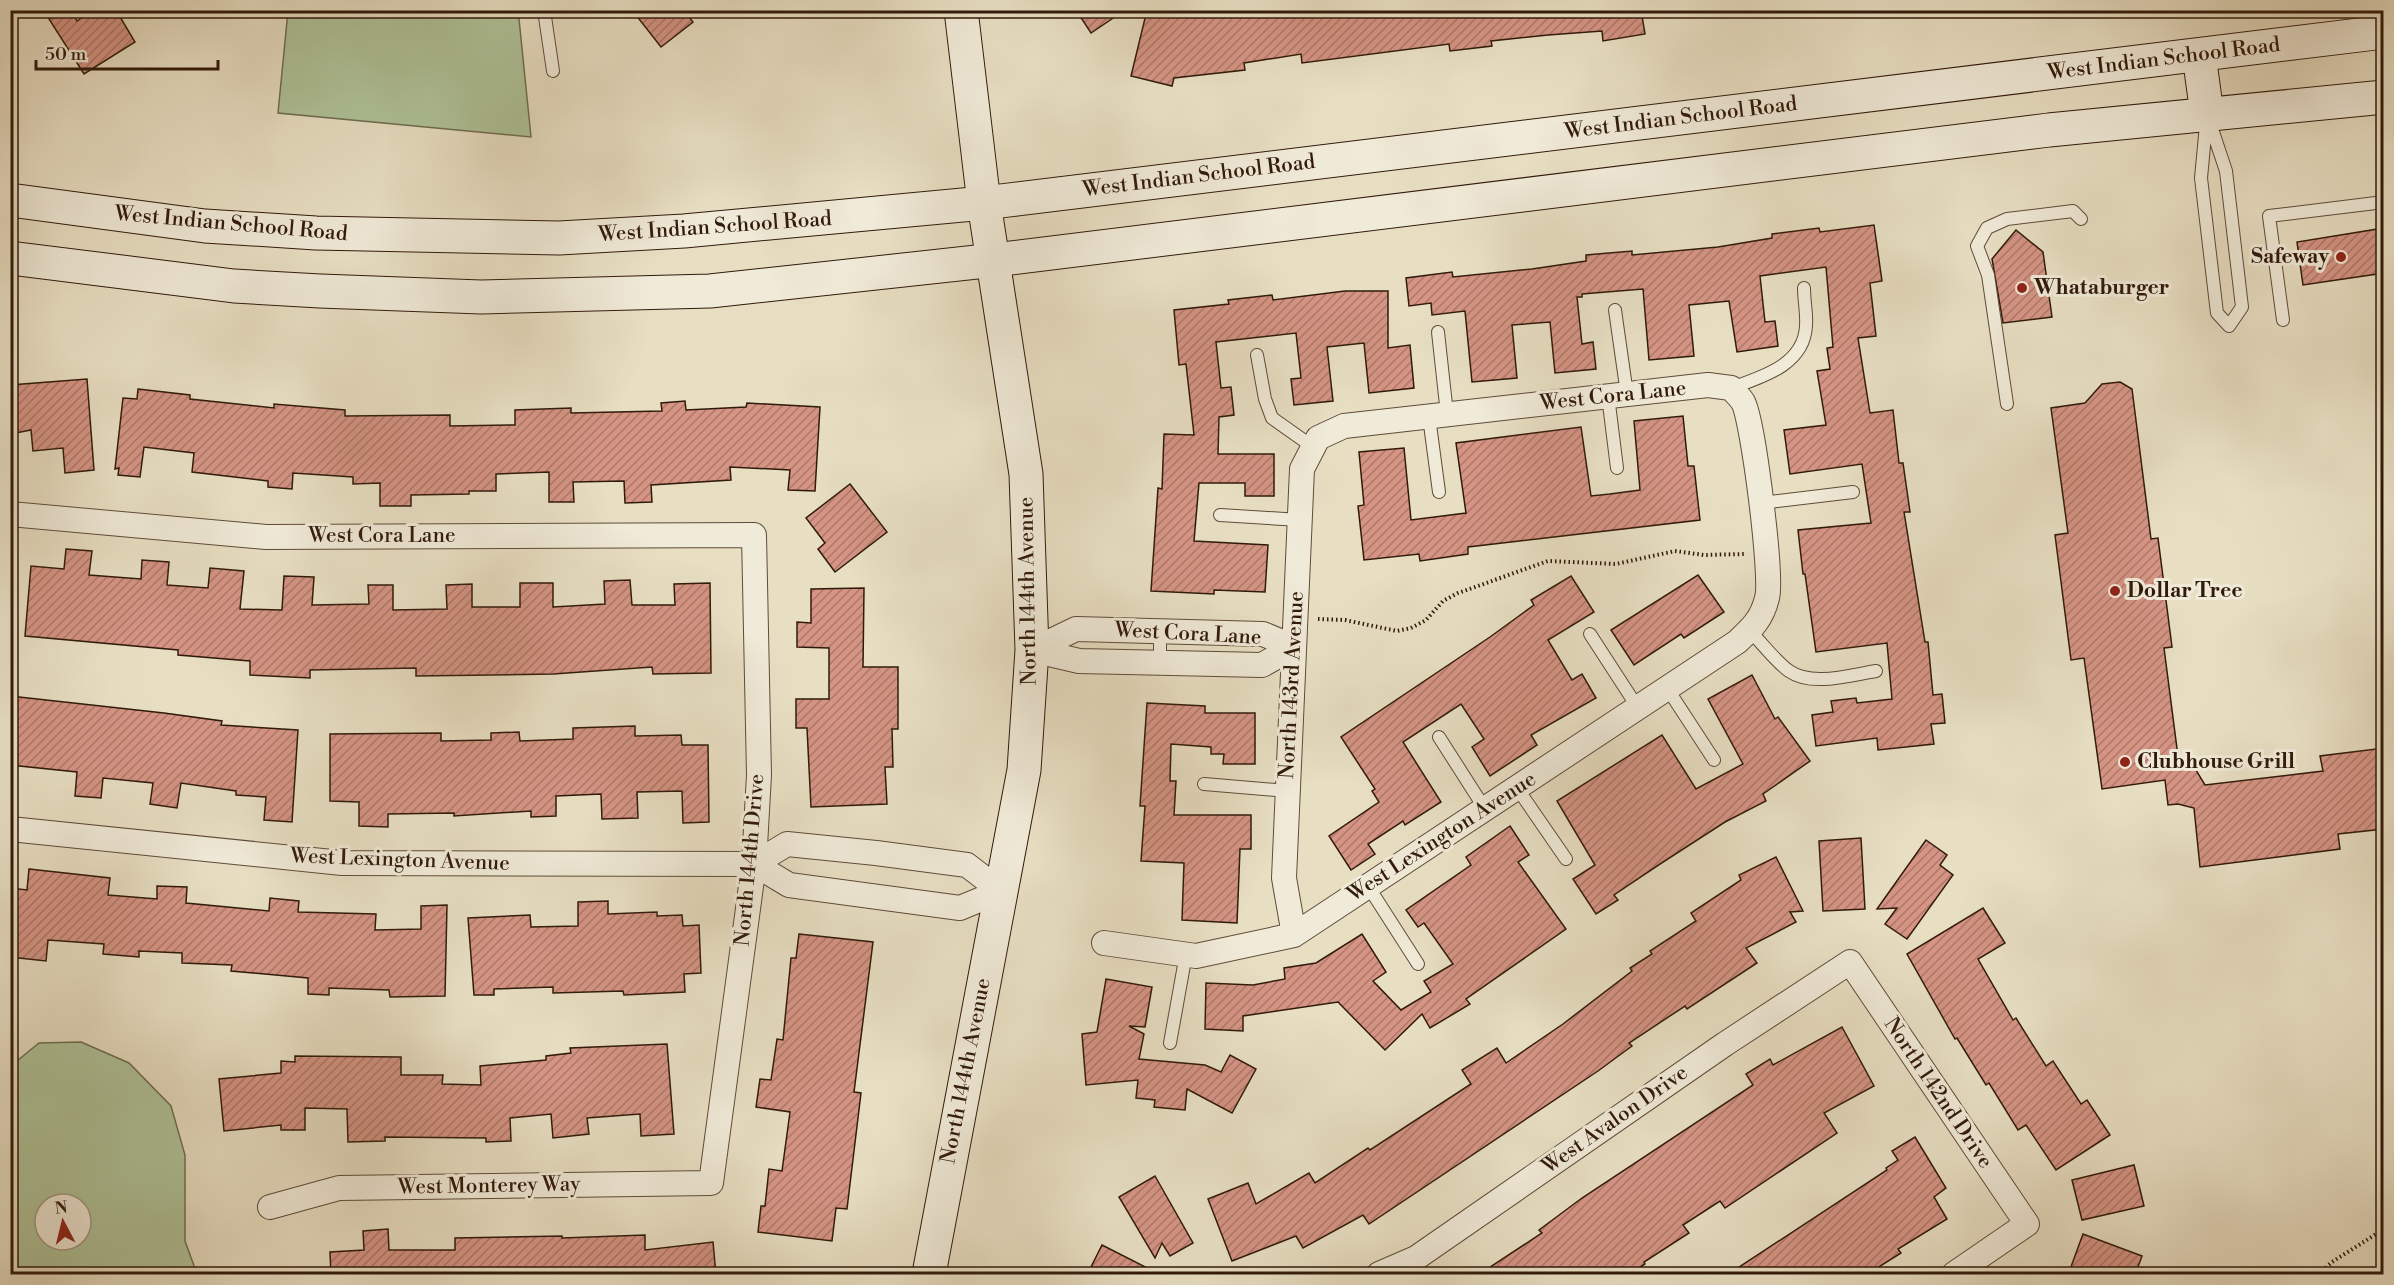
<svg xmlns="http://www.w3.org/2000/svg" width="2394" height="1285" viewBox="0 0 2394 1285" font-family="'Libre Bodoni',serif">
	<defs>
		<pattern id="building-hatch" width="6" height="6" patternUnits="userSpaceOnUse" patternTransform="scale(1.5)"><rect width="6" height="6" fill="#d59484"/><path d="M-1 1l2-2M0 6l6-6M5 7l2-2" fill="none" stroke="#ad786a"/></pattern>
	</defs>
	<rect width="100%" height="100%" fill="#e8dfc3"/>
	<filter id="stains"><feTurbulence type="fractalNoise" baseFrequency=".00333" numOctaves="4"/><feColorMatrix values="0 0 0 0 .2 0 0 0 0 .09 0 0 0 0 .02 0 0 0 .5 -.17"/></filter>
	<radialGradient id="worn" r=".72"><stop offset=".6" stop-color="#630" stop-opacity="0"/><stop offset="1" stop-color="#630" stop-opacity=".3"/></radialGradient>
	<g fill="#afc399" stroke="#706e52" stroke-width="1.5" fill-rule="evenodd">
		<path d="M515,11L519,19L531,137L278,113L288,11Z"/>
		<path d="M81,1042L129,1063L171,1106L185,1155V1241L197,1274H11L12,1065L39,1043ZM45,1204H81V1240H45Z"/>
	</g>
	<g fill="url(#building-hatch)" stroke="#311a0b" stroke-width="1.5">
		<path d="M62,10H71L77,21L93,10H116L135,42L84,74L49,19Z"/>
		<path d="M632,10H684L693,22L661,47Z"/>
		<path d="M1076,10H1125L1091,33Z"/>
		<path d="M1147,10H1185L1213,17L1212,10H1641L1645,34L1603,41L1602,31L1548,35L1491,41L1492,46L1450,51L1449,44L1302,63L1301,54L1244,63L1245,70L1174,78L1172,86L1131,76Z"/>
		<path d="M1874,225L1882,281L1870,283L1876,336L1858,338L1870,413L1893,410L1899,463H1903L1910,512H1904L1925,642H1928L1933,695L1942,694L1945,723L1931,724L1934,744L1878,750L1877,738L1816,746L1812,715L1833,712L1831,701L1856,698L1857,703L1892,699L1887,643L1816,652L1805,574H1803L1798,530L1871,523L1862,464L1790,474L1784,430L1826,425L1817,371L1830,369L1827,348L1833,347L1826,267L1760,276L1765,322L1775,321L1778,346L1737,352L1729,301L1689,305L1694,356L1649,360L1643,289L1582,294V297H1577L1582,344L1593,342L1596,369L1555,373L1550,322L1512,325L1517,378L1472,382L1465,311L1432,315L1431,303L1409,306L1406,278L1452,272L1453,277L1532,269L1586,261V255L1632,251V255L1718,247L1772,238V234L1819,228L1820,232Z"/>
		<path d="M2384,228V273L2303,285L2297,242Z"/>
		<path d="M2016,230L2043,252L2052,317L2003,323L1992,259Z"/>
		<path d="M1345,291H1388V348L1410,345L1414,388L1369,393L1364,343L1327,347L1333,401L1294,405L1291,379L1301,378L1296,333L1216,342L1221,388L1231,387L1234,415L1219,417L1218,454H1274V496H1245V483H1199L1194,541L1268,545L1265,592L1214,590V594L1151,591L1158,488L1162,489L1164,434L1194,435L1186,364L1179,365L1174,310L1229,304L1228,300L1272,295L1273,300Z"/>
		<path d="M87,379L94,470L65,473L63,448L33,451L31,430L10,434V385Z"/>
		<path d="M2120,382L2132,389L2151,539L2158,538L2172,647L2164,648L2179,764L2196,770L2205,785L2323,771L2320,756L2384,748V829L2338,834L2340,849L2200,867L2194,808L2178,804L2168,805L2165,780L2102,789L2084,658L2071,660L2055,535L2068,533L2051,408L2085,403L2102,384Z"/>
		<path d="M138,389L190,395V399L274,408V404L345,410V416L450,415V426L515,425V410L571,408V413L662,411L661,403L685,401L686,410L746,407L747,403L820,407L815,491L788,490L790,470L730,467L731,480L651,485L652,502L625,503L624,481L573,482L574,502H549V472L496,474V491H469V494L411,495V506H380V483L353,484V477L293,473L292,489L268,487V481L192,472L194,453L144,447L140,477L118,475L119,468L115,469L123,398L137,399Z"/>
		<path d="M1683,416L1688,466H1694L1700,520L1468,547V554L1420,561L1419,554L1364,560L1358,506L1364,505L1359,452L1404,448L1411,520L1466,513L1456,443L1581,427L1591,496L1610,494L1640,490L1634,421Z"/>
		<path d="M850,484L887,532L835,572L818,549L825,543L806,518Z"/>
		<path d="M66,549L92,551L89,575L141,579L142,560L169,562L167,585L208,588L210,568L244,571L240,609L282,610L284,576L314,577L312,605L369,604L368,585H393V610L447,609L446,585L472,584V607H520V583H553V607L605,604L604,581L630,580L632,605H675L674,584L710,583L711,673L653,674L652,667L553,674L416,676V668L310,670V678L250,675V661L178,655V650L25,636L31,566L64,569Z"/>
		<path d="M1698,575L1724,612L1684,638L1681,634L1634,665L1611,630Z"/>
		<path d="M1571,576L1594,612L1548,640L1572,680L1582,674L1596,698L1531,735L1537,745L1490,776L1472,747L1484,739L1461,704L1403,742L1441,802L1405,825L1403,821L1368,844L1375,854L1351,870L1329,836L1379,802L1372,791L1375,789L1341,737L1490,637L1534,605L1531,600Z"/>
		<path d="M864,588L863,667H898V729H892L893,767H885L887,804L811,807L807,728H796V699H829V648L797,647V622L811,623V589Z"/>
		<path d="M1752,675L1775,719L1778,717L1810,761L1763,794L1766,801L1725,822L1660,864L1614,895L1618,900L1596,914L1573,879L1595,865L1557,801L1662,735L1696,789L1743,764L1708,699Z"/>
		<path d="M10,696L164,713L222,721L221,725L298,730L292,822L264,820L266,797L236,795V791L181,783L177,808L150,804L153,783L103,778L101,798L75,796L77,772L10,765Z"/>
		<path d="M1147,703L1205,706V713H1255V764H1223L1224,754H1211V747L1171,744L1170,781H1176L1174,815H1251V849H1240L1237,923L1182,920L1184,863L1141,861L1145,806H1140Z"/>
		<path d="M635,726V736L681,735L682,745H708L709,822L683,823L682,791L637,792L638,818L602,819L601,794L556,796V816L531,817V811L454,816V813L388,814V827L359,826V802L330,801V734L441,733V741L491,740V733L519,732L520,741L573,739V728Z"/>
		<path d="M1510,826L1529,855L1518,862L1566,929L1466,999L1470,1004L1430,1028L1422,1014L1385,1050L1338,1002L1243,1016V1031L1205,1029L1206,983L1253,985L1285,979L1284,968L1316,963L1362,934L1386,972L1373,981L1401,1010L1431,992L1424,981L1453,964L1424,923L1418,927L1406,910L1471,865L1466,857Z"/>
		<path d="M1861,838L1865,909L1823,911L1819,841Z"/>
		<path d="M1926,840L1947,855L1940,865L1953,875L1907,939L1885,924L1897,908L1877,909Z"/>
		<path d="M1776,857L1803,911L1790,912L1796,922L1746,948L1757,963L1687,1009L1685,1006L1629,1043L1632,1046L1598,1071L1369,1224L1363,1215L1303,1248L1296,1236L1232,1261L1208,1199L1248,1183L1256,1204L1309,1173L1315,1183L1368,1148L1370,1150L1471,1084L1462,1070L1497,1048L1506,1063L1563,1024L1632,971L1630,968L1652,954L1650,951L1696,921L1691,913L1741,880L1739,875Z"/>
		<path d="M29,869L110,878L108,895L157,899V886L187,887L186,903L269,911L270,898L299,901L298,912L376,914L375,930L421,929V906L447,905L445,996L390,997L389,990L329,988V995L308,994V978L231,971L232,965L182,963V953L139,951V957L103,954L104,944L48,940L46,961L10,957V888L27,890Z"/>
		<path d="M608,901V914L657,912V916L682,915L683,926L699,925L701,973L684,974L685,992L624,995L623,991L553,993V987L494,989V995H474L468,918L530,915L531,927L578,926V902Z"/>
		<path d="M1983,908L2005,943L1978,959L2013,1020L2016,1018L2046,1066L2053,1061L2081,1104L2087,1100L2110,1135L2056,1170L2026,1125L2018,1130L1989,1083L1986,1085L1957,1038L1955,1039L1907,954Z"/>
		<path d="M799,934L873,942L854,1092L861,1093L847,1209L836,1208L832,1241L758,1232L761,1206H765L769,1169L782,1171L790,1112L756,1107L760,1079L771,1080L777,1039L783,1040L791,958H796Z"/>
		<path d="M1106,979L1152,987L1145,1027L1129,1026L1144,1034L1139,1059L1205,1065L1221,1072L1230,1055L1256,1069L1232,1113L1187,1089L1185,1110L1154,1107L1155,1100L1136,1098L1138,1080L1086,1085L1082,1034L1097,1032Z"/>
		<path d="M1842,1027L1874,1086L1824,1113L1837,1133L1725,1208L1720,1201L1683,1225L1689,1233L1644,1262L1645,1264L1628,1275H1478L1542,1233L1539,1230L1582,1198L1753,1085L1746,1074L1770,1059L1773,1065Z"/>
		<path d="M667,1044L674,1134L641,1136L640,1114L587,1118L589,1134L553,1138L551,1114L510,1118L511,1141L486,1142V1138L385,1137V1141L348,1142L347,1109L305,1108V1130H281V1125L224,1131L219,1079L281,1073V1061L295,1062V1056L401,1057V1075H443L442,1084L481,1085L480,1066L546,1060V1056L571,1053L570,1048Z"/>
		<path d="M1915,1137L1946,1188L1934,1197L1947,1219L1898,1249L1901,1253L1866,1275H1727L1887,1170L1886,1168L1898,1160L1892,1151Z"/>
		<path d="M2134,1165L2144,1206L2082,1220L2072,1180Z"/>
		<path d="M1155,1176L1193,1243L1170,1256L1162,1243L1155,1258L1119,1197Z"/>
		<path d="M388,1229L389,1250H455V1238L562,1236V1238L645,1235V1250L713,1242L716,1275H692V1272L661,1275H331L330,1252L364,1250L363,1231Z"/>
		<path d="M2083,1234L2142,1256L2135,1275H2068Z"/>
		<path d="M1102,1245L1161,1275H1087Z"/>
	</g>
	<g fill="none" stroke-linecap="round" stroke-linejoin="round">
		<g stroke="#5f4b39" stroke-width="14">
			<g id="service">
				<path d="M544,10L553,71"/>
				<path d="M2207,114L2226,171L2242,307L2229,326L2217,313L2201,178Z"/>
				<path d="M1615,310L1627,394"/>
				<path d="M2283,320L2269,216L2384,202"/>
				<path d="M1438,332L1447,414"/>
				<path d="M1257,355L1265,399L1272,418L1313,447"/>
				<path d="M1731,388C1762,377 1804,365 1806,326C1807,314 1804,301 1804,288"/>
				<path d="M1608,396L1617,468"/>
				<path d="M2007,404L1988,275L1977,246L1987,228L2007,219L2073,211L2081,219"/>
				<path d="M1429,417L1439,492"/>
				<path d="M1761,503L1853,492"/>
				<path d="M1220,515L1300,520"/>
				<path d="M1750,631C1762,643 1775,661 1789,671C1812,687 1850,675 1876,671"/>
				<path d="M1590,634L1638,708"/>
				<path d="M1160,663V631"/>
				<path d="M1667,688L1714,760"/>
				<path d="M1439,737L1485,809"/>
				<path d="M1204,784L1288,791"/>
				<path d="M1517,788L1566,859"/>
				<path d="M1368,886L1418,964"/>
				<path d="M1170,1043L1186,954"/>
			</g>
		</g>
		<g stroke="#5f4b39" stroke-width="26">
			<g id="minor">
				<path d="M10,514L266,537L754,535L759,775L754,864L711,1183L339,1188L270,1207"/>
				<path d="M1032,650L1076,629L1263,634L1294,647"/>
				<path d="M1032,650L1079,661L1262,665L1294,647"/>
				<path d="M10,829L342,863L754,864L789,885L960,908L1001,891"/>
				<path d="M754,864L787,844L876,853L967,865L1001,891"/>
				<path d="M1104,943L1196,956L1294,935L1737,642C1752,628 1762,619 1767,598C1773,578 1753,420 1743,402C1740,397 1735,393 1731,388L1708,385L1344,426L1318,438L1302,469L1284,878L1294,935"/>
				<path d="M1379,1274L1416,1258L1725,1044L1850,962L2027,1224L1954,1274"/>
			</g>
		</g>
		<g stroke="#311a0b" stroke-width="35">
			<g id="secondary">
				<path d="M2199,55L2207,114"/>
				<path d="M10,200L205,226L316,233L559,238L684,231L984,203L2384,32"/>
				<path d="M10,258L234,286L320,291L481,297L710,291L995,260L2049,130L2384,97"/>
				<path d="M929,1274L1024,770L1032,650L1026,474L984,203L961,10"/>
			</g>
		</g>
		<g stroke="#311a0b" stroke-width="4" stroke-dasharray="1.5 3" stroke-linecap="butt">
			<path d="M1318,619L1345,620L1397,631L1411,628L1426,620L1443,601L1458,593L1548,561L1616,564L1675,551L1704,555L1745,554"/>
			<path d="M2319,1274L2332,1262L2384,1229"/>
		</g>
		<use href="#service" stroke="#f0ead8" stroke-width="12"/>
		<use href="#minor" stroke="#f0ead8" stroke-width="24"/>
		<use href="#secondary" stroke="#f0ead8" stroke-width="33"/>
	</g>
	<g fill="#8f2418" stroke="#f0ead8" stroke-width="2">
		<circle cx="2341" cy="257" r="6"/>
		<circle cx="2022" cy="288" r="6"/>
		<circle cx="2115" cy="591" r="6"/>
		<circle cx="2125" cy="762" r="6"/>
	</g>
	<g text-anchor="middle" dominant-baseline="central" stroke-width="6" stroke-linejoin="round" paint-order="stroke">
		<g font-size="21" fill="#311a0b" stroke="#f0ead8">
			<text transform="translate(2164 59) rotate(-7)">West Indian School Road</text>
			<text transform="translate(1681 118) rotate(-7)">West Indian School Road</text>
			<text transform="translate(1199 176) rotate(-7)">West Indian School Road</text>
			<text transform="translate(231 224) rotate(5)">West Indian School Road</text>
			<text transform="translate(715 227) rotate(-4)">West Indian School Road</text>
			<text transform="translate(1613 396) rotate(-6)">West Cora Lane</text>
			<text x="382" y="536">West Cora Lane</text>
			<text transform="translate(1028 591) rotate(-91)">North 144th Avenue</text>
			<text transform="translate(1188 634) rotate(3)">West Cora Lane</text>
			<text transform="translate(1292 685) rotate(-87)">North 143rd Avenue</text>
			<text transform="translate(1442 837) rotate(-33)">West Lexington Avenue</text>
			<text transform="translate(400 860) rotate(2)">West Lexington Avenue</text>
			<text transform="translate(750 860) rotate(-85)">North 144th Drive</text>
			<text transform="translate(966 1071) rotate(-79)">North 144th Avenue</text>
			<text transform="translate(1938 1093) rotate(56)">North 142nd Drive</text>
			<text transform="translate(1615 1120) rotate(-35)">West Avalon Drive</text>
			<text transform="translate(489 1186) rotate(-1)">West Monterey Way</text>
		</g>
		<g font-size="21" font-weight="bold" fill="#311a0b" stroke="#f0ead8" text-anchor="start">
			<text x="2329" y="257" text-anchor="end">Safeway</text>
			<text x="2034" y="288">Whataburger</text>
			<text x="2127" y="591">Dollar Tree</text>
			<text x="2137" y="762">Clubhouse Grill</text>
		</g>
	</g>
	<rect width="2394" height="1285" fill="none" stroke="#e8dfc3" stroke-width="36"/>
	<rect x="12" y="12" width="2370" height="1261" fill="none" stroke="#311a0b" stroke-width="3"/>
	<rect x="18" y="18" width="2358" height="1249" fill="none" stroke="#311a0b" stroke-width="1.5"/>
	<g transform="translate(63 1222) rotate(353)"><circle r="28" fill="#f0ead8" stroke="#a49786" stroke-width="1.5"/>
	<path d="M0-4.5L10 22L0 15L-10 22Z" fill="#8f2418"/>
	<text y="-9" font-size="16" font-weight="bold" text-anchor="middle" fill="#311a0b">N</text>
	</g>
	<path d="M36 60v9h182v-9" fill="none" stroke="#311a0b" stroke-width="3"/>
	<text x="45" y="60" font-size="18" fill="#311a0b" stroke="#f0ead8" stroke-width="4.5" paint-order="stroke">50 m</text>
	<rect width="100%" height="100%" filter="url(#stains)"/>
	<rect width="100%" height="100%" fill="url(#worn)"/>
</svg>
